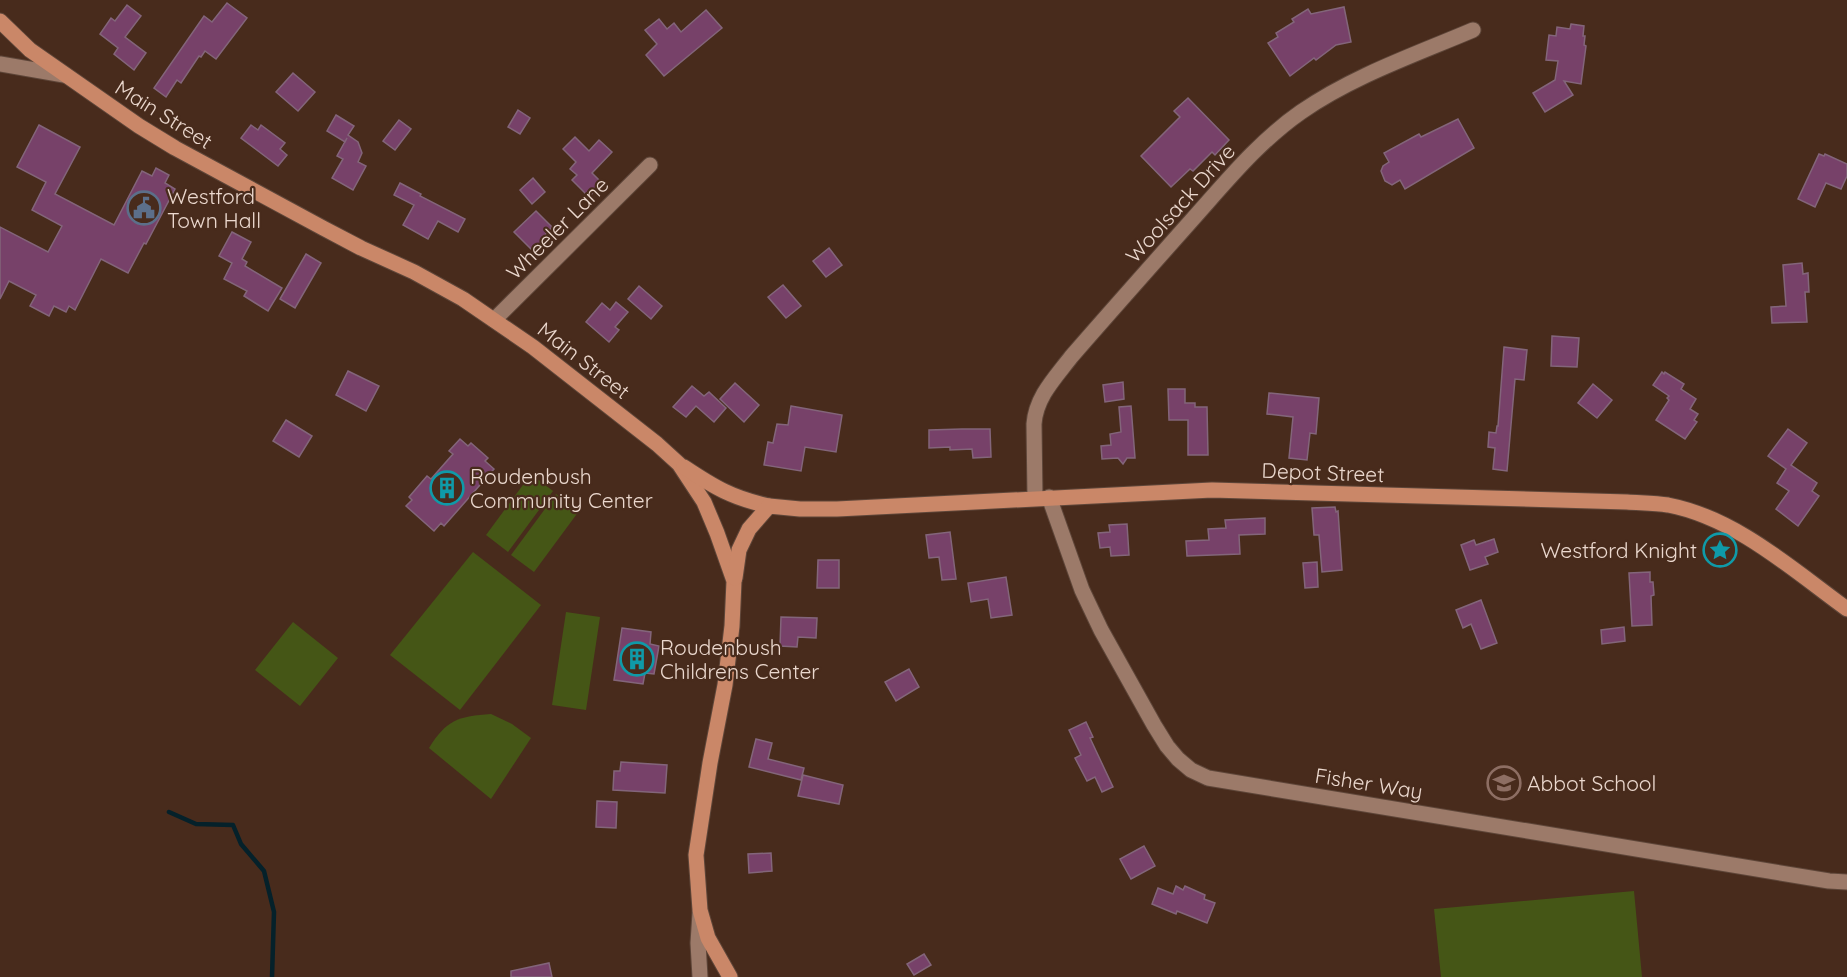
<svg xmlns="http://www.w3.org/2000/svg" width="1847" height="977" viewBox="0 0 1847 977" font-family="Quicksand,sans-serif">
	<rect width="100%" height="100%" fill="#482b1c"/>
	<g fill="#455616">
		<path d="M531,474L553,491L508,552L486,535Z"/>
		<path d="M556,494L579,511L534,572L511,555Z"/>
		<path d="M473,552L541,605L460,710L390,655Z"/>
		<path d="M566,612L600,617L586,710L552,705Z"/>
		<path d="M293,622L338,658L300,706L255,670Z"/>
		<path d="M491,714L512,724L531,738L491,799L429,748C446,720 459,716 491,714Z"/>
		<path d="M1634,891L1642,977H1441L1434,909Z"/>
	</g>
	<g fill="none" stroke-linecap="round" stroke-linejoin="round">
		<path stroke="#05212a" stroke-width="4.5" d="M169,812L196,824L233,825L241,844L264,871L274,912L272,977"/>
	</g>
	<g fill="#774169" stroke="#83657a" stroke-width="1.5">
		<path d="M227,3L247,18L216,59L205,51L201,57L199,56L181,83L177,80L166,97L154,88L204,16L212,22Z"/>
		<path d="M127,5L141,16L125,37L146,53L134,70L114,54L118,48L100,34L111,18L115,21Z"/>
		<path d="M1344,7L1351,42L1336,45L1316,60L1314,58L1290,76L1268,43L1278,37L1276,33L1294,22L1292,19L1308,9L1311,14Z"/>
		<path d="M706,10L722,28L664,76L646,55L657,44L645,30L659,19L667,29L674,23L681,32Z"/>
		<path d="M1571,24L1584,26L1583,36H1585L1584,45L1586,46L1581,84L1564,81L1573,95L1545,112L1533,93L1555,80L1558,61L1546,60L1549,35L1556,36L1557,27L1570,29Z"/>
		<path d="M293,73L315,92L298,111L276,92Z"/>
		<path d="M1188,98L1229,140L1215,155L1212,152L1193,171L1190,169L1171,187L1141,156L1180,117L1174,111Z"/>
		<path d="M518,110L530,118L520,134L508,127Z"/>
		<path d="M336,115L354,126L348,135L358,142L362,153L358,162L366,166L353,190L332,178L343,159L337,156L347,138L345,142L327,131Z"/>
		<path d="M1458,119L1474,148L1405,189L1400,180L1392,185L1385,181L1381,171L1383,166L1389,162L1384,153L1419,134L1421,137Z"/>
		<path d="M399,120L411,129L395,150L383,141Z"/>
		<path d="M39,125L80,147L55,194L114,225L142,171L152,176L156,168L169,175L165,183L175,189L146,244L144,243L128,273L101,259L75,310L69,306L66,312L54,306L49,316L30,306L36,295L9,281L0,299V227L48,252L62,226L32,210L46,182L17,167Z"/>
		<path d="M251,125L258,130L261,125L285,143L280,149L287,155L278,166L241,138Z"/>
		<path d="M575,137L589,151L599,140L612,152L592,173L599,180L597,182L600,185L589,197L572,180L577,175L570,169L576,162L563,149Z"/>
		<path d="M1819,154L1824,156L1825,154L1847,164V176L1841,189L1826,183L1815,207L1798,199Z"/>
		<path d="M533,178L545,192L532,204L520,190Z"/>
		<path d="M400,183L421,194L420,196L465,219L458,232L438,221L428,239L403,225L414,205L394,195Z"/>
		<path d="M536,211L552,227L545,235L549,239L535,253L514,232Z"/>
		<path d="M232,232L251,242L242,259L247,262L245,266L282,288L268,311L244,296L247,291L224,279L232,263L219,256Z"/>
		<path d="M829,248L842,265L826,277L813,261Z"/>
		<path d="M306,254L321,263L295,308L280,299Z"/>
		<path d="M1802,263L1803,274L1808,273L1809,292H1805L1807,322L1772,323L1771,307L1786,306L1783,265Z"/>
		<path d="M783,285L801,306L786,318L768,297Z"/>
		<path d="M639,286L662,306L651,319L628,299Z"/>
		<path d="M616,302L628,312L615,327L619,330L609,342L586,322L602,303L610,310Z"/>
		<path d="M1552,336L1579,338L1577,367L1551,366Z"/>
		<path d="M1504,347L1527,350L1524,380L1515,379L1507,471L1493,469L1495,448L1488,447L1489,432L1496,433L1497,426H1498Z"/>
		<path d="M348,371L379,386L366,411L336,395Z"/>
		<path d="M1662,372L1664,374L1665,372L1684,384L1681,389L1696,399L1690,409L1698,414L1694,420L1697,422L1685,439L1656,420L1669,400L1667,398L1669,396L1653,385Z"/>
		<path d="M1123,382L1124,399L1105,402L1103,385Z"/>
		<path d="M735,383L759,405L744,422L720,399Z"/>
		<path d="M1593,384L1612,400L1597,418L1578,403Z"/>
		<path d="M692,386L704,396L709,392L726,408L714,422L696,406L686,417L673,407Z"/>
		<path d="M1168,389H1185V403H1195V407H1207L1208,455H1188V420H1169Z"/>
		<path d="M1269,393L1319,398L1316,434L1310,433L1307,460L1289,458L1293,417L1267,414Z"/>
		<path d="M791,406L842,415L836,452L805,447L801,471L764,465L768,442L773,443L777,424L788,425Z"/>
		<path d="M1131,406L1135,458H1127L1123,464L1118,458L1102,459L1101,446L1111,445L1110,434L1121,432L1119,407Z"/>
		<path d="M286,420L312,436L299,457L273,441Z"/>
		<path d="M962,429H990L991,457L973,458L972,449L950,450V447L929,448V430Z"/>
		<path d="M1788,429L1807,443L1791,465L1817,483L1812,491L1819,496L1798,526L1776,509L1789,491L1777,483L1786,469L1768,456Z"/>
		<path d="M460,439L468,446L471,443L488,458L485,461L494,469L444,526L441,523L434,531L406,506L412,500L409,497L427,476L431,479L453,454L449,451Z"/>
		<path d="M1335,507L1336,512L1338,511L1342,570L1322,572L1319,535H1314L1312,508Z"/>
		<path d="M1265,518V534L1239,535L1240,554L1187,556L1186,541L1209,540L1208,529L1226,528L1225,520Z"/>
		<path d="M1127,524L1129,555L1111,556L1110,547L1100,548L1098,533L1110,532L1109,525Z"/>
		<path d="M950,532L956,579L942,580L939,557L929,558L926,535Z"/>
		<path d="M1494,539L1498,552L1485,557L1488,564L1470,570L1461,545L1474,540L1476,545Z"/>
		<path d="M818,560H839V588H817Z"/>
		<path d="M1317,562L1318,587L1305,588L1303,563Z"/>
		<path d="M1650,572V582H1653L1654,595L1651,596L1652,625L1632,626L1629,573Z"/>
		<path d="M1006,577L1012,615L991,618L988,599L971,602L968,583Z"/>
		<path d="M1481,600L1497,643L1481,649L1471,624L1463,628L1456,610Z"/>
		<path d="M781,617L817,618L816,638L798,637L797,647L780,646Z"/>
		<path d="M1624,627L1625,641L1602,644L1601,630Z"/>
		<path d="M622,628L651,632L650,644L659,646L654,674L645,673L643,684L614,680Z"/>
		<path d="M909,669L919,687L896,701L885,682Z"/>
		<path d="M1086,722L1093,737L1090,738L1113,787L1102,792L1095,777L1087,781L1075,758L1081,755L1069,730Z"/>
		<path d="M756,739L772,743L768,759L804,768L801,780L749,767Z"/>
		<path d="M621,762L667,765L665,793L613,790L614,771H620Z"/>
		<path d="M803,775L843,785L839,804L798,796Z"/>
		<path d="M597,801L617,802L616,828L596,827Z"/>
		<path d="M1144,846L1155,866L1131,879L1120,859Z"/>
		<path d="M771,853L772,871L749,873L748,854Z"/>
		<path d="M1176,886L1183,890L1185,886L1205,895L1204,899L1215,903L1207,923L1177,911L1176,914L1152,904L1158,888L1173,894Z"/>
		<path d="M924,954L931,965L914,975L907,964Z"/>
		<path d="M549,963L552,977H511V971Z"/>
	</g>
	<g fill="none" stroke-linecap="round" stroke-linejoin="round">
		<g stroke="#5e4639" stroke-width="17">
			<g id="minor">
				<path d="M0,64L64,75"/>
				<path d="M494,320L650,165"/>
				<path d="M1049,497L1082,590L1101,630L1154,725L1167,746L1178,759L1191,770L1208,778L1829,881L1847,882"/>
				<path d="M1035,498L1034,424C1036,397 1055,378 1071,357C1111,311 1151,266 1191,221C1226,182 1258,142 1301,112C1353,76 1414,55 1473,30"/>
				<path d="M700,913L698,943L700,977"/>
			</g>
		</g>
		<g stroke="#5e4639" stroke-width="17">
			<g id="major">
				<path d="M0,21L30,50L139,126L175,148L323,228L361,248L414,272L463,299L533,347L657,444L679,464L704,502L717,533L734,581L732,626L725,685L710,763L696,855L700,910L708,938L730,977"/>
				<path d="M684,467C714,487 732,498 769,506"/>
				<path d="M735,578L739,550L749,529L769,506L800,509H837L1212,490L1627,502C1641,503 1655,503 1668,505C1736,518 1793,570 1847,609"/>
			</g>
		</g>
		<use href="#minor" stroke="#9c7a69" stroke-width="15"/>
		<use href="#major" stroke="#ca8768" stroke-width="15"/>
	</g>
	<defs>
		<g id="civic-ring" transform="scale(1.725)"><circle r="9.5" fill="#482b1c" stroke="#5c6f8a" stroke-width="1.5"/><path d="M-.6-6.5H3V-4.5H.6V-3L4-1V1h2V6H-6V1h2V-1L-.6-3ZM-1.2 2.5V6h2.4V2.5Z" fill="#5c6f8a"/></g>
		<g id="building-ring" transform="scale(1.725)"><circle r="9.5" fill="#482b1c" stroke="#0f9aa8" stroke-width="1.5"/><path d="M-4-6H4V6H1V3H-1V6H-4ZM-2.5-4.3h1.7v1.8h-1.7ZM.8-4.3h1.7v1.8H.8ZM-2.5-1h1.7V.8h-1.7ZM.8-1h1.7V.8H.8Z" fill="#0f9aa8"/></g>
		<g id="sight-ring" transform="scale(1.725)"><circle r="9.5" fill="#482b1c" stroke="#0f9aa8" stroke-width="1.5"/><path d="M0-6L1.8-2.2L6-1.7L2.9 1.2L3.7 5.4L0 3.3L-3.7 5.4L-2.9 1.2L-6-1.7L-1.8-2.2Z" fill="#0f9aa8"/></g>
		<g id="school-ring" transform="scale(1.725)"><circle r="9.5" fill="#482b1c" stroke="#8d6e63" stroke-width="1.5"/><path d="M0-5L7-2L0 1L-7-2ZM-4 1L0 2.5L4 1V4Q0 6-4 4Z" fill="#8d6e63"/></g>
	</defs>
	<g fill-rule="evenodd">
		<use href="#civic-ring" x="144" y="208"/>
		<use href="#building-ring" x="447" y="488"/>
		<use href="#sight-ring" x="1720" y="550"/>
		<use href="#building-ring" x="637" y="659"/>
		<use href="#school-ring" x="1504" y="783"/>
	</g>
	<g text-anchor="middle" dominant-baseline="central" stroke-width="4.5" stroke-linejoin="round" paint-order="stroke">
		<g font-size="21" fill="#ebd8ce" stroke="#482b1c">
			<text transform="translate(164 114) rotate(32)">Main Street</text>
			<text transform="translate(1180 203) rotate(-48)">Woolsack Drive</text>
			<text transform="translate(557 228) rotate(-45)">Wheeler Lane</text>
			<text transform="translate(584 360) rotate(38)">Main Street</text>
			<text transform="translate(1323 472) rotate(2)">Depot Street</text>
			<text transform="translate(1369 783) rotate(9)">Fisher Way</text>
		</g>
		<g font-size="21" fill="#ebd8ce" stroke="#482b1c" text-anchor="start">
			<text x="167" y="196">Westford<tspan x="167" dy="24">Town Hall</tspan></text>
			<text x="470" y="476">Roudenbush<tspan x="470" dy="24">Community Center</tspan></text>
			<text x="1697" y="550" text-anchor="end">Westford Knight</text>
			<text x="660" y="647">Roudenbush<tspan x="660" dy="24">Childrens Center</tspan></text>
			<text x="1527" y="783">Abbot School</text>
		</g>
	</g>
</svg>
